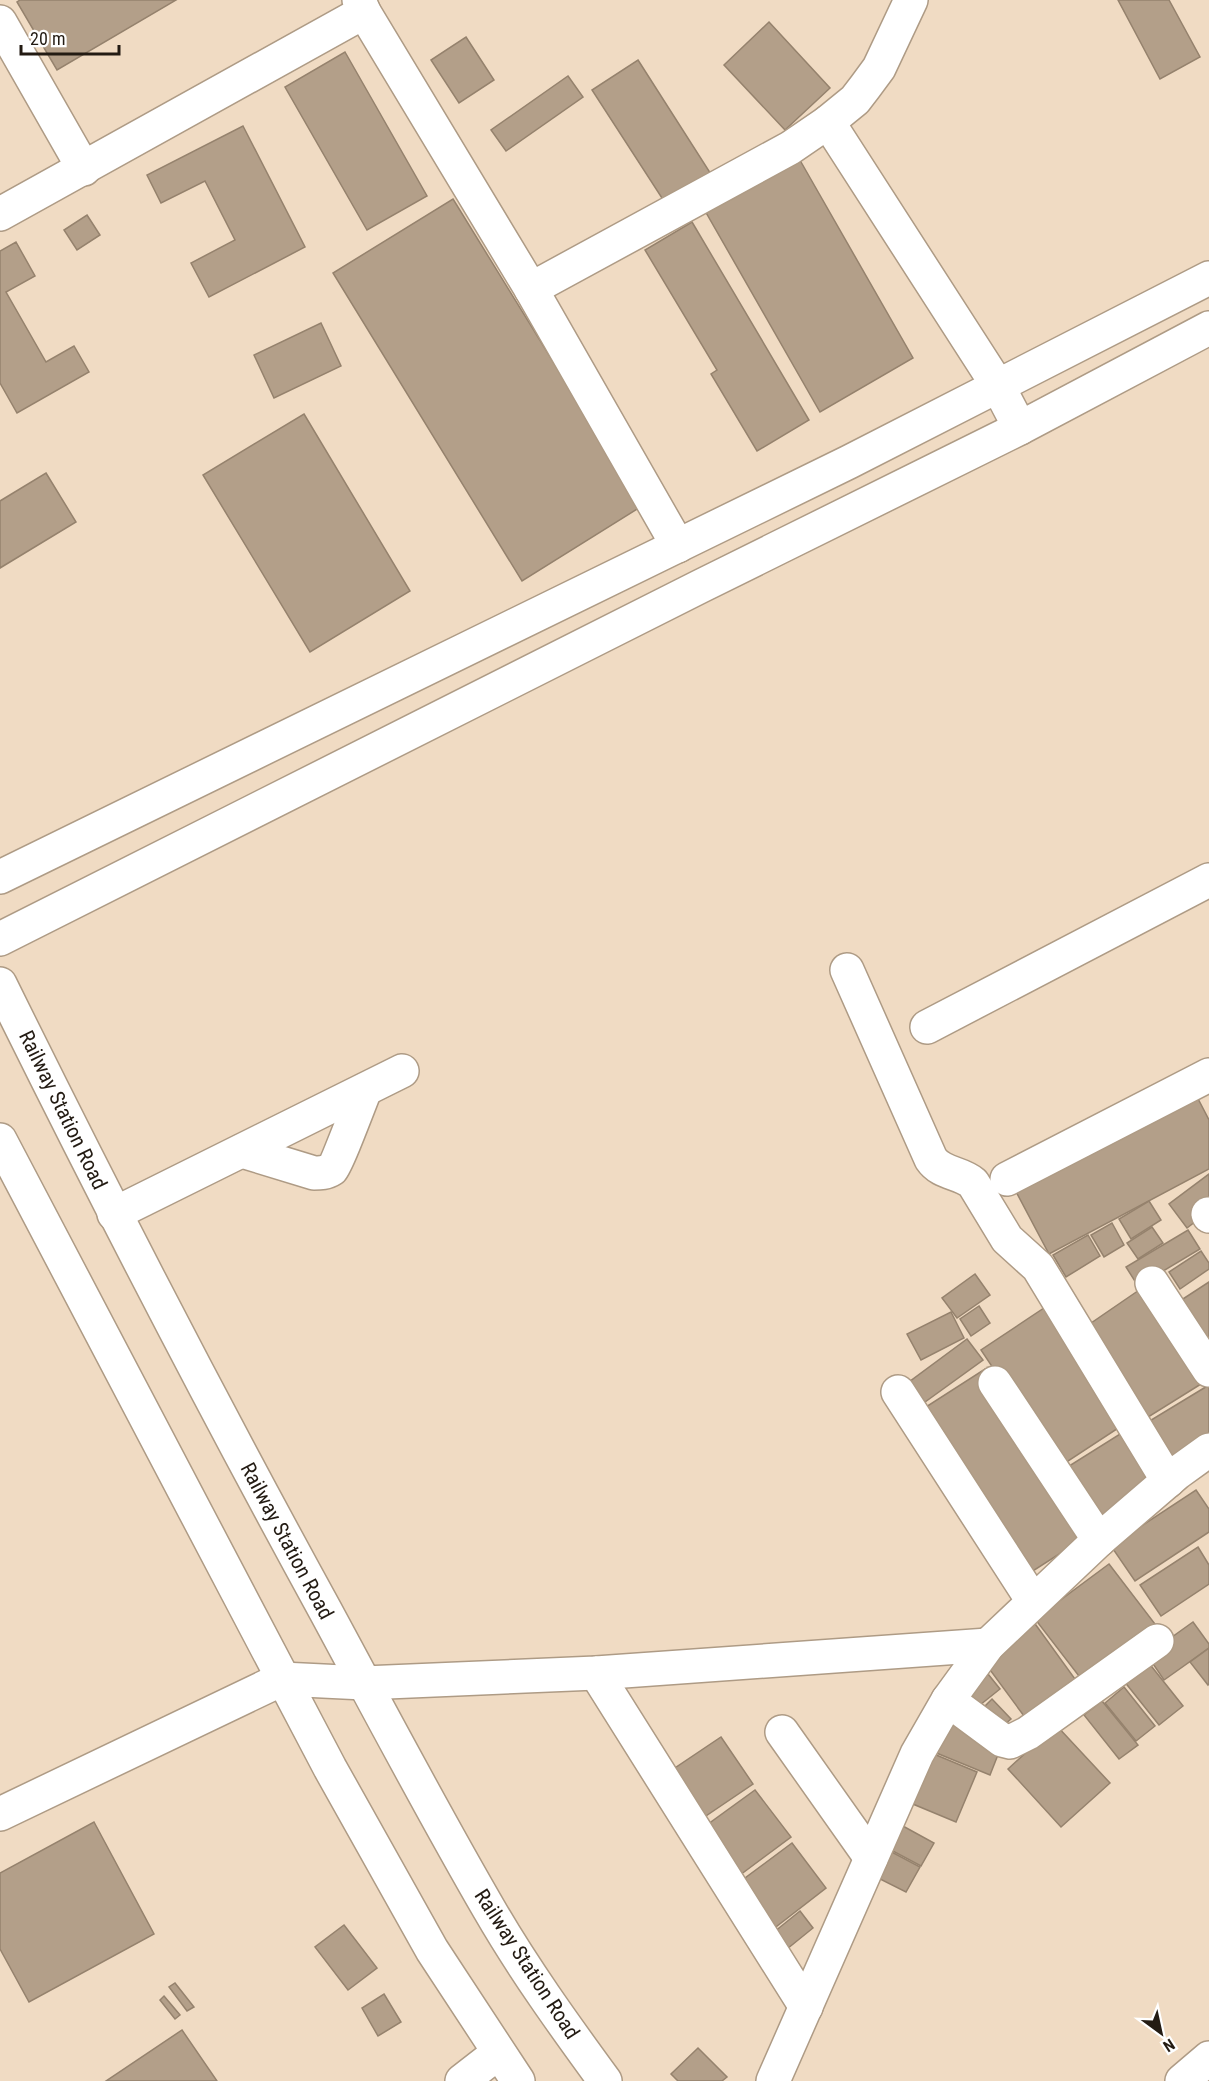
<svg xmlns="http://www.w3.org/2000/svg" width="1209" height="2081" viewBox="0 0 1209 2081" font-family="'Roboto Condensed',sans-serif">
	<rect width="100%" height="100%" fill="#f0dbc3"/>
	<g fill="#b39f89" stroke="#95826d" stroke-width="1.5">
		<path d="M20,0H176L57,70L17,2Z"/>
		<path d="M1118,0H1169L1200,57L1160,79Z"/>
		<path d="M769,22L830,88L785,130L724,65Z"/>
		<path d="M466,37L494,80L459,103L431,60Z"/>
		<path d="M345,52L427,196L367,230L285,87Z"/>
		<path d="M638,60L716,182L671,212L592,90Z"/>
		<path d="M568,76L583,97L506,151L491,130Z"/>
		<path d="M243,126L305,247L209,297L191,263L235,240L205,181L161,203L147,175Z"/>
		<path d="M797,155L913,358L820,412L704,209Z"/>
		<path d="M453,199L642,506L522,581L333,273Z"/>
		<path d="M87,215L100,235L77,250L64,230Z"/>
		<path d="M692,222L809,420L757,451L711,374L717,370L645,250Z"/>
		<path d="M16,242L35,276L6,292L46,362L74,346L89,372L17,413L0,383V251Z"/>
		<path d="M321,323L341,366L274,398L254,355Z"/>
		<path d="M304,414L410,591L310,652L203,475Z"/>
		<path d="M46,473L76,522L0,568V501Z"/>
		<path d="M1194,1091L1209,1120V1169L1049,1254L1013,1186Z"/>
		<path d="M1209,1174V1211L1187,1228L1169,1204Z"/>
		<path d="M1149,1201L1161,1220L1131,1239L1119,1219Z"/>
		<path d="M1112,1223L1124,1245L1104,1257L1091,1235Z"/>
		<path d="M1152,1227L1163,1243L1138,1259L1127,1243Z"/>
		<path d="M1188,1230L1200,1249L1138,1286L1126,1267Z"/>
		<path d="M1088,1235L1100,1256L1066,1277L1053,1255Z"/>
		<path d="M1201,1251L1209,1263V1269L1180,1289L1169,1272Z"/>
		<path d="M975,1274L990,1295L957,1318L942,1298Z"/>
		<path d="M1209,1282V1368L1169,1308Z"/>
		<path d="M1148,1284L1209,1379L1137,1424L1081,1330Z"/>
		<path d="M1050,1304L1129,1421L1059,1467L981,1350Z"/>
		<path d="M979,1306L990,1323L971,1336L960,1319Z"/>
		<path d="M951,1312L964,1338L921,1360L907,1334Z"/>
		<path d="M967,1339L983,1360L925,1402L909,1382Z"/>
		<path d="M985,1369L1092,1533L1022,1578L915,1414Z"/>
		<path d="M1209,1385V1444L1164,1472L1138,1428Z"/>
		<path d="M1128,1429L1161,1481L1095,1528L1058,1473Z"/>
		<path d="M1196,1490L1209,1509V1532L1135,1581L1111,1546Z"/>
		<path d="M1198,1547L1209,1565V1584L1161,1616L1140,1585Z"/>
		<path d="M1109,1564L1155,1624L1082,1680L1035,1619Z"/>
		<path d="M1033,1621L1075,1679L1024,1716L982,1659Z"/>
		<path d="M1193,1622L1209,1644V1648L1164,1680L1147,1655Z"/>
		<path d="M1209,1648V1684L1208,1685L1190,1662Z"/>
		<path d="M1148,1662L1183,1706L1159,1725L1124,1681Z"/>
		<path d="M984,1669L1000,1689L975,1709L959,1688Z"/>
		<path d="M1124,1687L1155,1726L1136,1741L1105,1703Z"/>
		<path d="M992,1699L1011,1719L995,1733L977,1714Z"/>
		<path d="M1102,1701L1138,1745L1119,1759L1084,1715Z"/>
		<path d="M948,1719L1003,1742L990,1775L934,1752Z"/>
		<path d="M1056,1725L1110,1783L1061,1827L1008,1769Z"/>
		<path d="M721,1737L753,1784L697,1822L666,1774Z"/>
		<path d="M929,1752L977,1772L956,1822L908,1802Z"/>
		<path d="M755,1790L791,1837L736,1878L700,1830Z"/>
		<path d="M94,1822L154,1934L29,2002L0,1949V1873Z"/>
		<path d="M901,1825L934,1843L921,1866L889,1849Z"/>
		<path d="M792,1843L826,1888L772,1930L737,1884Z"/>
		<path d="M888,1850L920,1867L906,1892L874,1876Z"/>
		<path d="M800,1911L813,1928L787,1949L774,1932Z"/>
		<path d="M344,1925L377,1968L348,1990L315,1947Z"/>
		<path d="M175,1983L194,2007L187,2011L169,1987Z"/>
		<path d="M384,1994L401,2022L378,2036L362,2008Z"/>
		<path d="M164,1996L180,2015L175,2019L160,2000Z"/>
		<path d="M182,2030L217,2081H106Z"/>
		<path d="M698,2048L727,2077L722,2081H678L671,2074Z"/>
	</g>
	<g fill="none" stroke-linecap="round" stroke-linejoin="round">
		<g stroke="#ae9b85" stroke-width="36">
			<g id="minor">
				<path d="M359,0L364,12L531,289L678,546"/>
				<path d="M0,22L84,169"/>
				<path d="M828,122L998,386L1020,428"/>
				<path d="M0,214L364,12"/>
				<path d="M531,289L790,148L828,122L855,100L865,87L879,68L911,0"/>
				<path d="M847,970L931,1159C941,1174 960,1172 973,1183L1007,1239L1038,1267L1168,1481"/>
				<path d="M927,1027L1209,880"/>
				<path d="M242,1151L314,1173C320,1173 326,1173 332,1169C337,1164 360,1102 365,1090"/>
				<path d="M1007,1179L1209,1075"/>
				<path d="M114,1214L402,1071"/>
				<path d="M1208,1214L1209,1216"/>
				<path d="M1152,1283L1209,1370"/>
				<path d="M995,1383L1099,1540"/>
				<path d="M898,1392L1033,1601"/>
				<path d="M596,1673L806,2007"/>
				<path d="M948,1700L1002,1740L1010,1742L1028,1733L1157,1641"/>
				<path d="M782,1732L871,1858"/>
				<path d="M0,1814L282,1679L364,1683L596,1673L988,1645"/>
				<path d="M462,2081L498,2053"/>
				<path d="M773,2081L917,1754L948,1700L988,1645L1099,1540L1177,1473L1209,1450"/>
			</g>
		</g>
		<g stroke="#ae9b85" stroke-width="36">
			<g id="major">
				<path d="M0,877L849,462L1209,278"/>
				<path d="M0,939L701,586L1020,428L1209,328"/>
				<path d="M1182,2081L1209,2058"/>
			</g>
		</g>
		<g stroke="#ae9b85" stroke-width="36">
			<g id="highway">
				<path d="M0,984C104,1195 212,1404 325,1610C379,1710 432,1811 489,1909C523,1968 564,2025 605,2081"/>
				<path d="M0,1140L330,1768L432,1950L518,2081"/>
			</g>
		</g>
		<use href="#minor" stroke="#fff" stroke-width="33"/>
		<use href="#major" stroke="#fff" stroke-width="33"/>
		<use href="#highway" stroke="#fff" stroke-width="33"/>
	</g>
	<g text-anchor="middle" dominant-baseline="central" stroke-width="5" stroke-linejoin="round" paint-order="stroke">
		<g font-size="21" fill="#231b13" stroke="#fff">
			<text transform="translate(63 1110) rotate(64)">Railway Station Road</text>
			<text transform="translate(287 1541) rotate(62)">Railway Station Road</text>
			<text transform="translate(527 1964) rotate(57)">Railway Station Road</text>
		</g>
	</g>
	<g transform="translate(1161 2033) rotate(147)" stroke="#ffffff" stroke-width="4.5" paint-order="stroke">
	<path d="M0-4.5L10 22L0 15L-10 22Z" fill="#231b13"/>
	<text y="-9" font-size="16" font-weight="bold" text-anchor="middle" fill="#231b13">N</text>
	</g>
	<path d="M21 45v9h98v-9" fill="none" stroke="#231b13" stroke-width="3"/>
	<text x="30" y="45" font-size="18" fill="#231b13" stroke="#ffffff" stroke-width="4.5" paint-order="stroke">20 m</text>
</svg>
